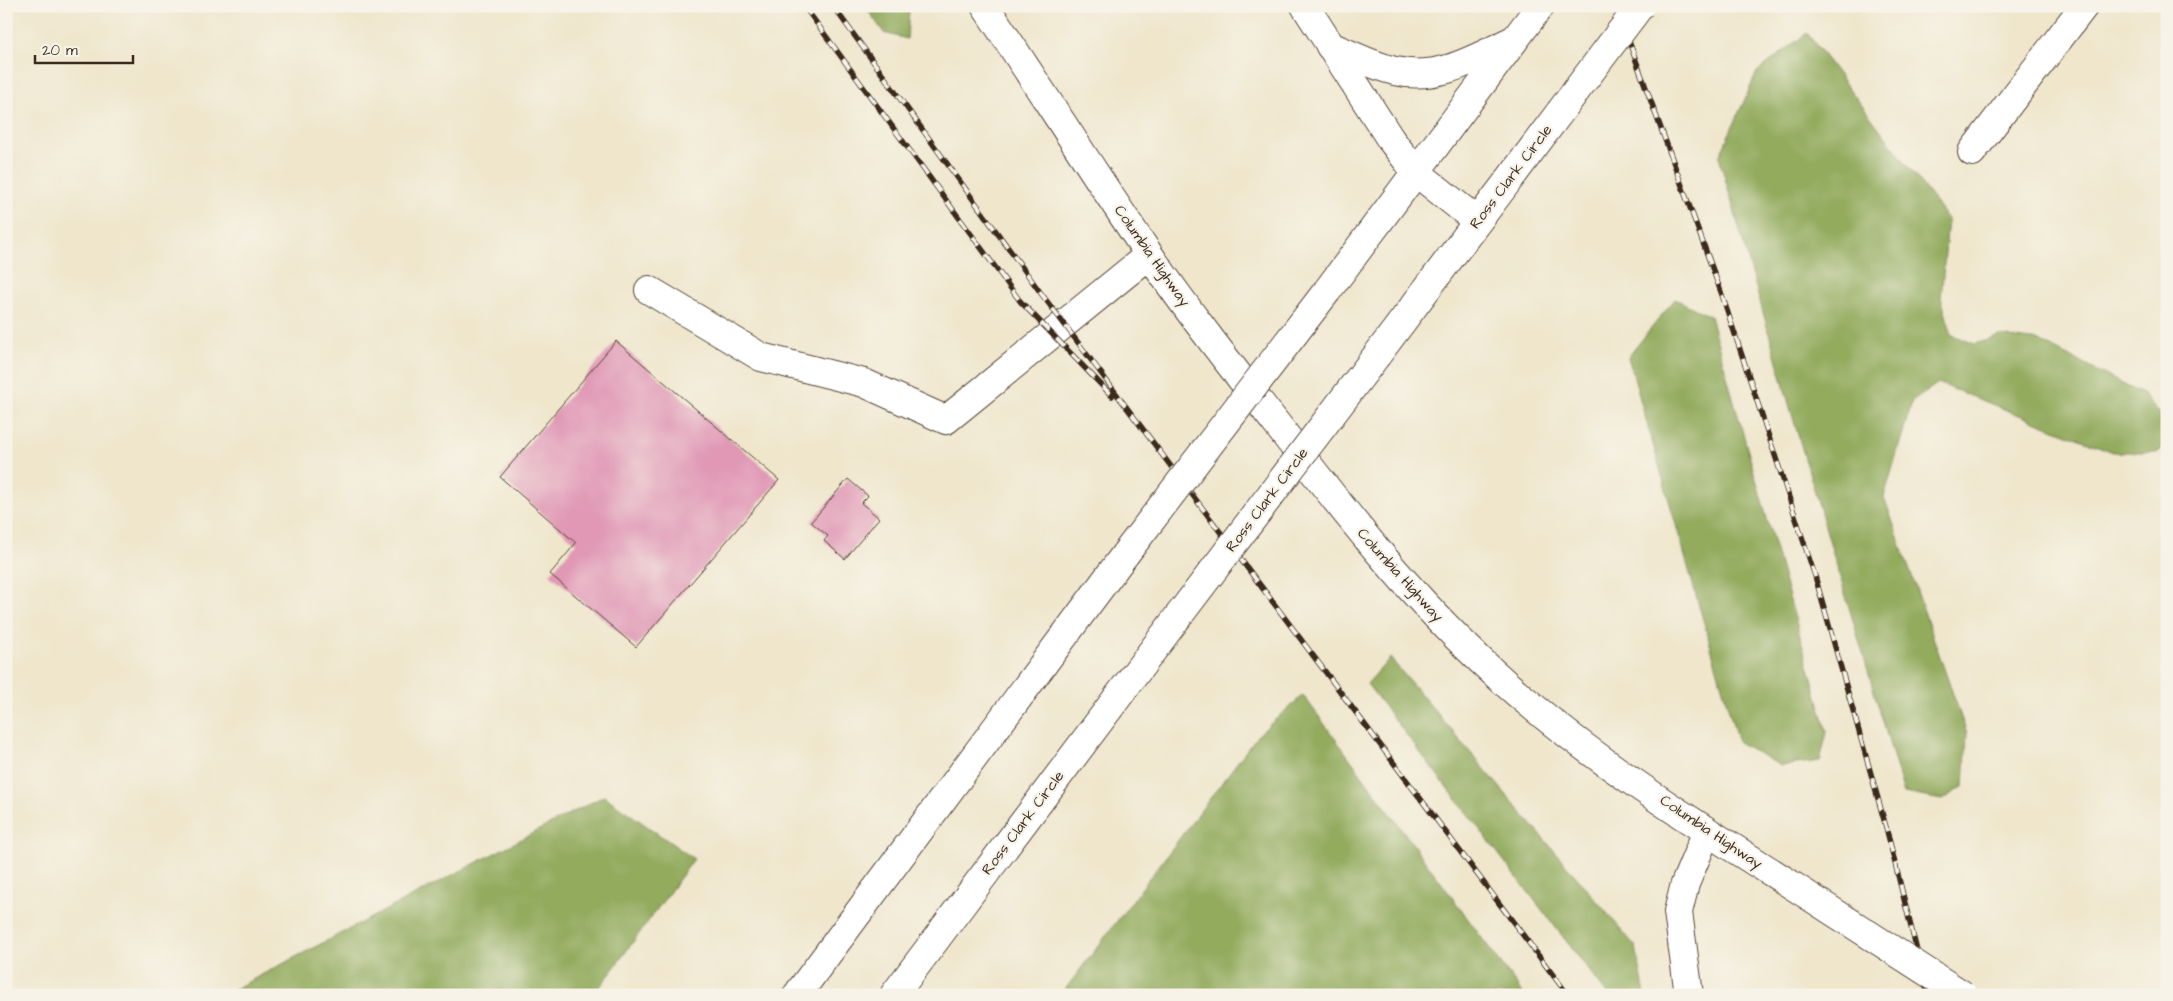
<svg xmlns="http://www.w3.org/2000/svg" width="2173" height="1001" viewBox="0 0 2173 1001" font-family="'Architects Daughter',sans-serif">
	<rect width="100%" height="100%" fill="#f7f3e8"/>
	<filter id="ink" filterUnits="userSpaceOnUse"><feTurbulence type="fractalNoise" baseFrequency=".02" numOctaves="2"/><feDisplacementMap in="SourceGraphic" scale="10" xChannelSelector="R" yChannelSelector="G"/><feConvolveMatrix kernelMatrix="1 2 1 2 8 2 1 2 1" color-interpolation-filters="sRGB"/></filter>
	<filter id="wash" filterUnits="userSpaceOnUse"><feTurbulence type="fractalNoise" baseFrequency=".0096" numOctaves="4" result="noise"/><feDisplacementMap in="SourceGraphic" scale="20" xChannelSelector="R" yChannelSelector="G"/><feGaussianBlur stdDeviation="1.12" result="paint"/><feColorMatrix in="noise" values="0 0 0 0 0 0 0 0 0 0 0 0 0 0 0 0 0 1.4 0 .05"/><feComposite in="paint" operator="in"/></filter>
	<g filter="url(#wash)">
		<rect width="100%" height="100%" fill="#efe6cc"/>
		<g fill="#92ab5d" stroke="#666a3e">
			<path d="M865,6H907L909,10L907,39L884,33Z"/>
			<path d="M1807,33L1948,219L1941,298L1952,335L1975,344L2000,336L2039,341L2142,394L2167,421V433L2159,452H2113L1938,383L1912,402L1884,497L1967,734L1964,786L1942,800L1904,793L1791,411L1719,157L1757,72Z"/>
			<path d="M1675,299L1710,316L1827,732L1820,761L1781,766L1738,742L1628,357Z"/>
			<path d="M1390,658L1636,947L1645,995H1608L1367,684Z"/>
			<path d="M1303,695L1524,995H1061L1258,735Z"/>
			<path d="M604,796L694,859L594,995H223Z"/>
		</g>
		<g id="blocks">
			<g fill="#e098b5">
				<path d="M616,341L779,480L636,647L550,574L576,543L500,477Z"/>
				<path d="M848,479L868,496L861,503L879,518L845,559L824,541L828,536L811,522Z"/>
			</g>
		</g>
	</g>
	<g filter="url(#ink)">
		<use href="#blocks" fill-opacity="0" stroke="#564638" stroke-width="1"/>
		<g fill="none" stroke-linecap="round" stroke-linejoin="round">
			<g stroke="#564638" stroke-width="30">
				<g id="minor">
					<path d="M1972,152L2084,6"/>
					<path d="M649,290L761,357L864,383L946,420L1149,255"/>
					<path d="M1689,995L1678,912L1685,884L1707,831"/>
				</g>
			</g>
			<g stroke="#564638" stroke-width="30">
				<path id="major" d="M985,6C1040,88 1093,172 1148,253C1189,313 1234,370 1279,427C1345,513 1412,598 1493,672C1579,751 1688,820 1787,882"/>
			</g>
			<g stroke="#564638" stroke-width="30">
				<g id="highway">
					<path d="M1305,6L1391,140L1416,172L1477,221"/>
					<path d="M1330,46C1351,54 1373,66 1395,71C1438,81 1474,59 1511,41"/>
					<path d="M1327,291L1540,6"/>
					<path d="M1377,355L1560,112"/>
					<path d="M797,995L1126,553"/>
					<path d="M894,995L1177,618"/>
				</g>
			</g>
			<use href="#minor" stroke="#fff" stroke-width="28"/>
			<use href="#major" stroke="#fff" stroke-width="28"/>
			<use href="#highway" stroke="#fff" stroke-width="28"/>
			<g stroke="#3b2a1e" stroke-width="5.5">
				<g id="rail">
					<path d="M804,6L1020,301L1112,396"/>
					<path d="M833,6L1043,296L1568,995"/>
					<path d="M1616,6L1721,292L1815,576L1886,827L1928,995"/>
				</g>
			</g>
			<use href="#rail" stroke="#f7f3e8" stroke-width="4" stroke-dasharray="11" stroke-linecap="butt"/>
			<g stroke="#564638" stroke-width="30" stroke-linecap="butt">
				<path id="major-bridge" d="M1787,882L1963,995"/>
			</g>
			<g stroke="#564638" stroke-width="30" stroke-linecap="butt">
				<g id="highway-bridge">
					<path d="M1560,112L1640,6"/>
					<path d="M1126,553L1327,291"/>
					<path d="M1177,618L1377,355"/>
				</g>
			</g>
			<use href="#major-bridge" stroke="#fff" stroke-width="28"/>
			<use href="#highway-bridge" stroke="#fff" stroke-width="28"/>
		</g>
	</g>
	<g text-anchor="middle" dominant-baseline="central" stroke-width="4.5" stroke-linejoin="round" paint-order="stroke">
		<g font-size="15" fill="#3b2a1e" stroke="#f7f3e8">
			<text transform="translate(1511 177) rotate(-53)">Ross Clark Circle</text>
			<text transform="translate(1152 256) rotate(55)">Columbia Highway</text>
			<text transform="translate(1267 500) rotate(-53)">Ross Clark Circle</text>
			<text transform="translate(1400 575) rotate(48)">Columbia Highway</text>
			<text transform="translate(1023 823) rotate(-53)">Ross Clark Circle</text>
			<text transform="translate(1711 832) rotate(34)">Columbia Highway</text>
		</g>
	</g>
	<rect width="2173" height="1001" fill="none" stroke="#f7f3e8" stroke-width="25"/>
	<path d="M35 55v8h98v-8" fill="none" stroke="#3b2a1e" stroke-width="2.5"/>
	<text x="42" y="55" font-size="15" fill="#3b2a1e" stroke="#f7f3e8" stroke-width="4" paint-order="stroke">20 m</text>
</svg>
